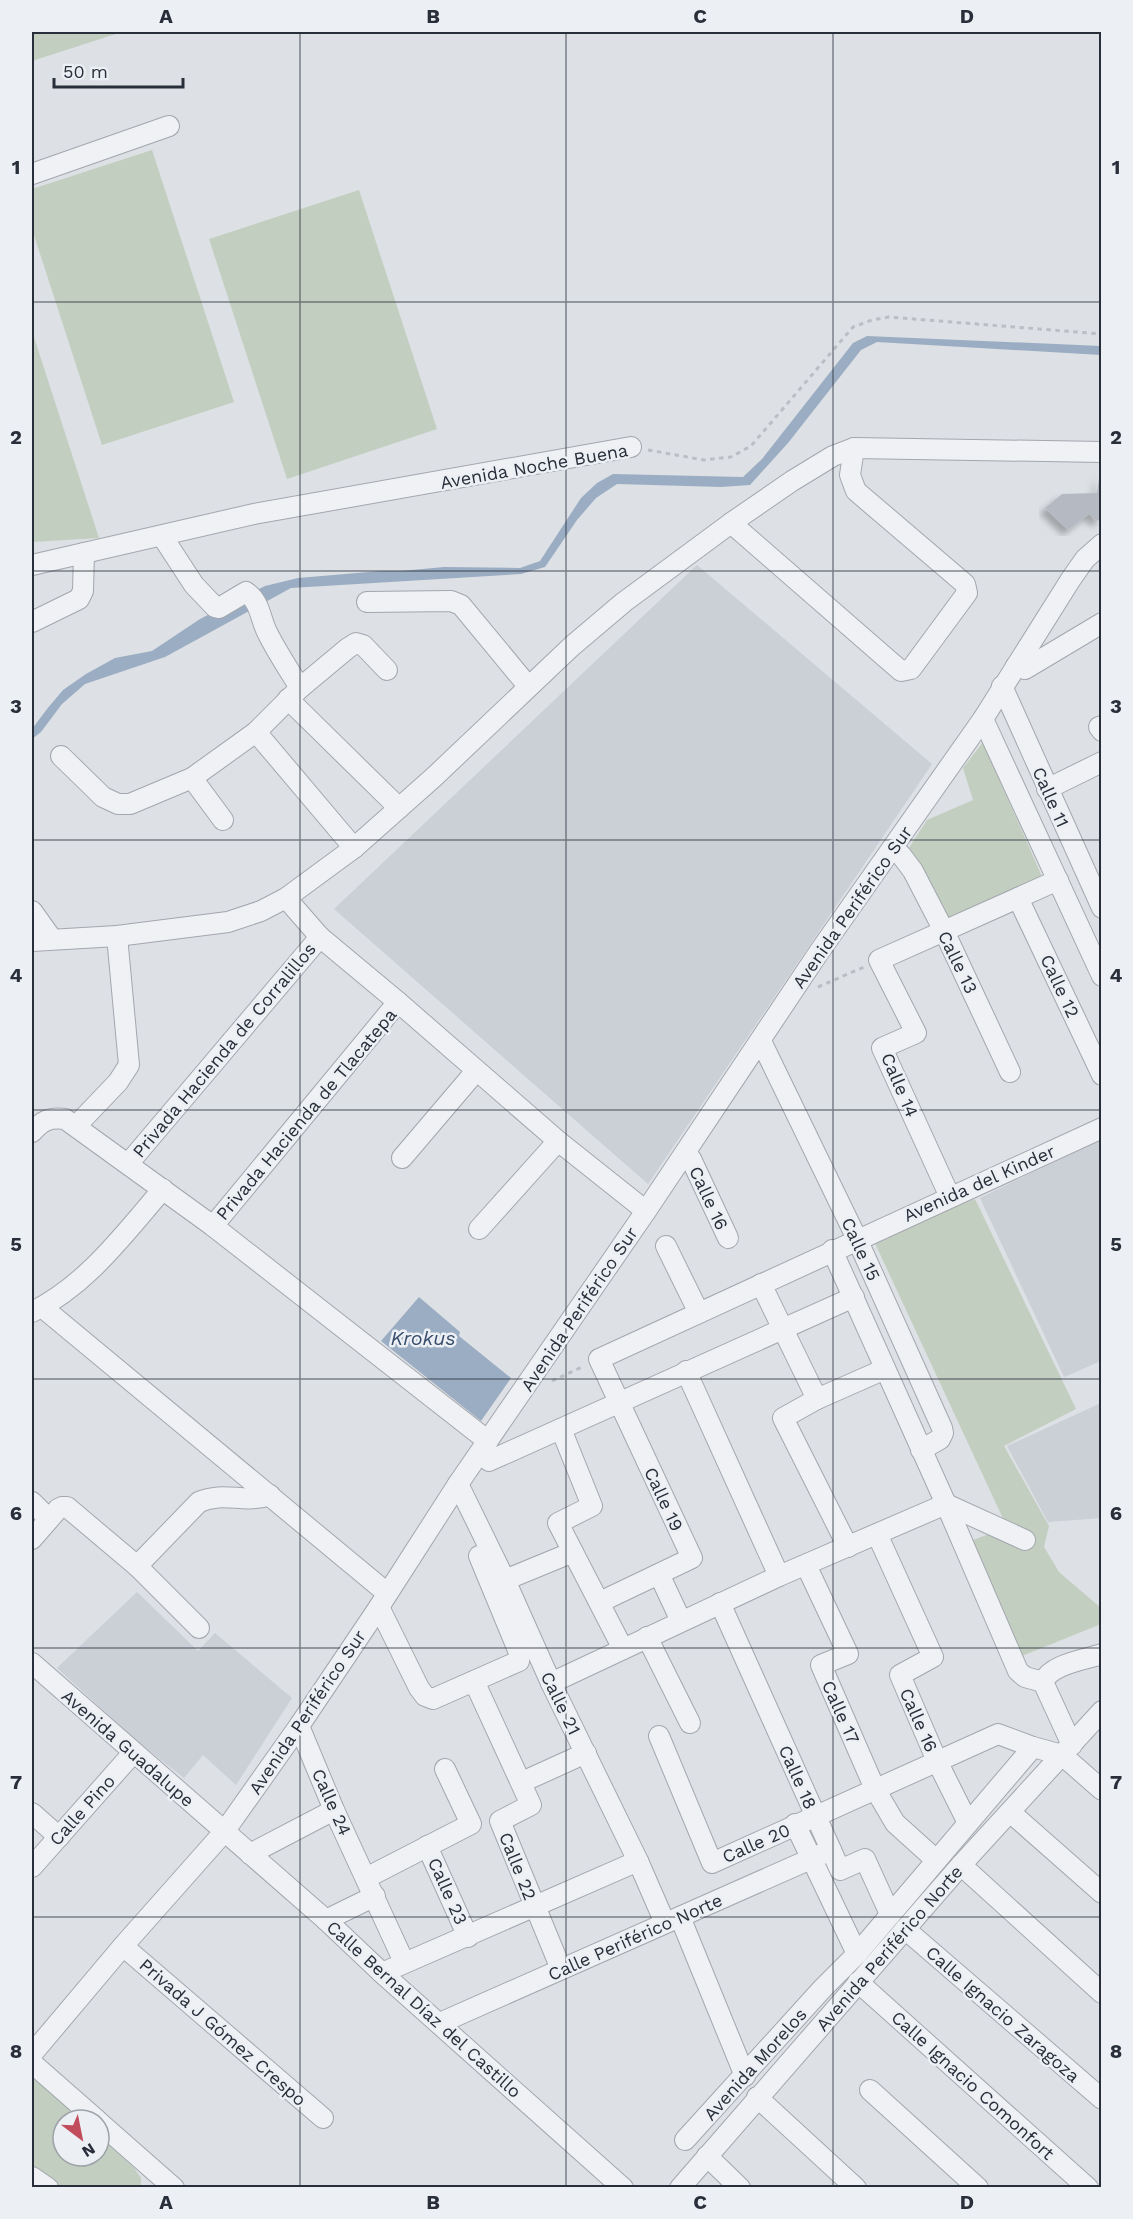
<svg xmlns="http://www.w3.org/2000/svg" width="1133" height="2219" viewBox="0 0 1133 2219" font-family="'Work Sans',sans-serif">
	<defs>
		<filter id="shadow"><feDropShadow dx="-5.5" dy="5.5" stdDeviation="3" flood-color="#0004"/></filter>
	</defs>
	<rect width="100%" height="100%" fill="#dde0e5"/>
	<g fill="#cbcfd6">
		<path d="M697,565L932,764L648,1184L334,909Z"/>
		<path d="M1101,1138V1361L1064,1377L980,1198Z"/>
		<path d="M1101,1403V1518L1048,1522L1007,1446Z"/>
		<path d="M137,1592L198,1651L215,1633L292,1698L236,1785L203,1755L184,1778L136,1740L57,1668Z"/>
	</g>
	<g fill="#c2cebf">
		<path d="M32,32H122L32,61Z"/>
		<path d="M152,150L234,402L102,445L32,229V189Z"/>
		<path d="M359,190L437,429L287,479L209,239Z"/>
		<path d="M32,331L99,538L32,542Z"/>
		<path d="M983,742L1043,879L945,923L905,854L927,820L973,800L963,768Z"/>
		<path d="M975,1199L1076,1409L1004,1446L1049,1526L1044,1547L1059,1572L1101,1608V1624L1017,1658L968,1542L1007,1527L873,1239Z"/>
		<path d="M32,2076L81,2120H63V2156H99V2136L134,2168L141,2178V2187H59L32,2168Z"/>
	</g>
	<g fill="#9badc2">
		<path d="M867,336L1101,346V355L877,342L861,350L788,443L750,485L721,487L617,484L596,498L577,520L545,567L521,574L291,588L165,657L85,684L62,704L41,732L32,739V729L47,709L63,690L86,674L115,658L152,651L200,619L265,586L298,578L381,571H401L444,567L520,568L540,561L581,498L597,483L613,474L743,477L762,459L853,343Z"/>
		<path d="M419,1297L460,1332L459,1336L511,1378L481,1421L381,1341Z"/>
	</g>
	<path fill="#b5b9c1" filter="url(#shadow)" d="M1100,472L1102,518L1097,521L1089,514L1068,530L1045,508L1062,494L1097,493Z"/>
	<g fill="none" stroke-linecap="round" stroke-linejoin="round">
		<g stroke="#a3a7ae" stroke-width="22">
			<g id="minor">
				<path d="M32,174L169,126"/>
				<path d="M731,523L901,671L911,669L967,593L965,584L856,491L850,475L854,448"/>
				<path d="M162,536L194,585L215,607L219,608L246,592C261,602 260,620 268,634C277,652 289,670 300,688"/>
				<path d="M32,565L254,514L631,447"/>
				<path d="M367,602L451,601L461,605L528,686"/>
				<path d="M32,622L79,599L83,591L84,553"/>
				<path d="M1016,666L1025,669L1102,623"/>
				<path d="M1002,686L1102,908"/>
				<path d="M288,699L399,808"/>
				<path d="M983,719L1102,976"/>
				<path d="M1102,726L1099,727L1102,731"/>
				<path d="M256,732L354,848"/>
				<path d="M61,756L103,797L118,804H130L192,778L256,732L300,688L348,648L356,643L363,645L387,670"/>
				<path d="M192,778L223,820"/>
				<path d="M1047,789L1102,762"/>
				<path d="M901,855L913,871L944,931L1010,1072"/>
				<path d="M286,898L320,937L398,1002L558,1141L646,1211"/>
				<path d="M1018,898L1102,1075"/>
				<path d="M32,911L52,939"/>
				<path d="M32,941L117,936L228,922L261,911L286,898L354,848L434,777L572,646L624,602L731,523L792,481L833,456L854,448L1102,452"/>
				<path d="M761,1041L857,1239L942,1428L943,1433L940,1439L921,1450"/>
				<path d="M76,1126L118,1082L129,1065L117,936"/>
				<path d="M32,1132C42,1121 49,1117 65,1119L213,1226L488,1441"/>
				<path d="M402,1158L476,1071"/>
				<path d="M691,1159L728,1238"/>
				<path d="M128,1164L320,937"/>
				<path d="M950,1197L882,1048L916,1033L879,960L1058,880"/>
				<path d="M213,1226L398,1002"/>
				<path d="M479,1229L558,1141"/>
				<path d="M666,1246L699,1313"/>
				<path d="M832,1250L946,1504L1018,1671L1025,1677L1043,1682"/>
				<path d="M761,1284L817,1399"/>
				<path d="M42,1307L387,1593"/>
				<path d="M32,1312C87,1285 124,1234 163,1189"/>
				<path d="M686,1371L779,1576"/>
				<path d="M561,1429L592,1506L558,1523L623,1649"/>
				<path d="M489,1461L854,1297"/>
				<path d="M458,1484L505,1580L551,1683L638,1861L665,1923"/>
				<path d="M32,1502L49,1519"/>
				<path d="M877,1534L933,1657L900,1675L937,1761L968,1823"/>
				<path d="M32,1539L58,1509L62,1507H67L137,1566L199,1502C225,1491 244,1504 270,1495"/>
				<path d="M848,1547L783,1418L817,1399L885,1369"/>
				<path d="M806,1565L848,1654L821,1665L875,1789L895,1823L936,1860"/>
				<path d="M137,1566L199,1628"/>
				<path d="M659,1574L681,1621"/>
				<path d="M505,1580L573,1552"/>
				<path d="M600,1602L692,1558L599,1359L1102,1128"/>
				<path d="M720,1603L840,1870L865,1859L890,1914"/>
				<path d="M379,1607L419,1688L425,1696L433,1699L519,1661L520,1655L479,1556"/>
				<path d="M647,1637L690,1723"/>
				<path d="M32,1663L326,1920L382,1973L623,2188"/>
				<path d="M474,1681L531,1805L500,1821L561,1969"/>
				<path d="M551,1683L779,1576L946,1504L1025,1540"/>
				<path d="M299,1726L334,1810L404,1962"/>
				<path d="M659,1736L712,1863L998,1734L1033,1747L1062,1755L1102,1790"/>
				<path d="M1072,1745L1043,1682C1051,1664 1084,1660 1102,1654"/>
				<path d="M522,1782L586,1753"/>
				<path d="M1010,1812L1102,1893"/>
				<path d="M32,1813L59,1837"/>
				<path d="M795,1824L857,1954"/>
				<path d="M427,1846L468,1937"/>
				<path d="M250,1854L334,1810"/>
				<path d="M961,1865L1102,1993"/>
				<path d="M32,1867L133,1753"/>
				<path d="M366,1878L471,1824L445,1769"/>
				<path d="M680,1917L745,2076"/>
				<path d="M326,1920L375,1896"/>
				<path d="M905,1929L1102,2099"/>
				<path d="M123,1946L323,2118"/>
				<path d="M382,1973L638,1861"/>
				<path d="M858,1982L1088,2188"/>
				<path d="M440,2023L831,1850"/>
				<path d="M32,2054L123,1946L224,1832L299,1726L379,1607L458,1484L646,1211L819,952L983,719L1071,579L1085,559L1102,544"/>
				<path d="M32,2063L97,2120"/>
				<path d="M870,2090L978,2188"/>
				<path d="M757,2097L856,2188"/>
				<path d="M99,2122L174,2188"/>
				<path d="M685,2140L823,1988L857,1954L1033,1747"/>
				<path d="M707,2156L740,2188"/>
				<path d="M32,2177L48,2188"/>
				<path d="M680,2188L961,1865L1102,1711"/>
			</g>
		</g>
		<g stroke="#bbbec4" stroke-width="3" stroke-dasharray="4.5 4.5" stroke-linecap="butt">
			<path d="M648,450L704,460L731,457L751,446L853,327L872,320L889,317L1102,334"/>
			<path d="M818,987L864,967"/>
			<path d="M552,1381L584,1366"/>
		</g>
		<use href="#minor" stroke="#eff1f4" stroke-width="20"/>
	</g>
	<path fill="none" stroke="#282e3a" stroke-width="1.5" stroke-opacity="0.55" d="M300,32V2188M566,32V2188M833,32V2188M32,302H1102M32,571H1102M32,840H1102M32,1110H1102M32,1379H1102M32,1648H1102M32,1917H1102"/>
	<g text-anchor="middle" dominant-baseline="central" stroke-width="5" stroke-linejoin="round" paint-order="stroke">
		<g font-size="18" fill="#282e3a" stroke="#eceff3">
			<text transform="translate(534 466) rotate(-10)">Avenida Noche Buena</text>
			<text transform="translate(1051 797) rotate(66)">Calle 11</text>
			<text transform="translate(852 907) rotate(-55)">Avenida Periférico Sur</text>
			<text transform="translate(958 962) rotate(64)">Calle 13</text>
			<text transform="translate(1060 986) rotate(65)">Calle 12</text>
			<text transform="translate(224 1050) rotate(-50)">Privada Hacienda de Corralillos</text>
			<text transform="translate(900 1085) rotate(67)">Calle 14</text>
			<text transform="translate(306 1114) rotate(-50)">Privada Hacienda de Tlacatepa</text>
			<text transform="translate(979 1183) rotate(-24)">Avenida del Kinder</text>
			<text transform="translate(709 1198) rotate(65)">Calle 16</text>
			<text transform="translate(861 1249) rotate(65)">Calle 15</text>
			<text transform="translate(579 1309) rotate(-56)">Avenida Periférico Sur</text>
			<text transform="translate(664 1499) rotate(65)">Calle 19</text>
			<text transform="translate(561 1703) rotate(64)">Calle 21</text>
			<text transform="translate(307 1712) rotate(-56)">Avenida Periférico Sur</text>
			<text transform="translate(841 1712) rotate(66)">Calle 17</text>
			<text transform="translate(919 1720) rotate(66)">Calle 16</text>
			<text transform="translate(128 1748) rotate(41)">Avenida Guadalupe</text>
			<text transform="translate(798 1777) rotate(66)">Calle 18</text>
			<text transform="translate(332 1802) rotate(66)">Calle 24</text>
			<text transform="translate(82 1810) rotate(-48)">Calle Pino</text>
			<text transform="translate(756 1843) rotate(-24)">Calle 20</text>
			<text transform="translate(518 1866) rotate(68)">Calle 22</text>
			<text transform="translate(448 1891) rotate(66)">Calle 23</text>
			<text transform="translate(635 1937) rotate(-24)">Calle Periférico Norte</text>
			<text transform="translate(889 1948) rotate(-49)">Avenida Periférico Norte</text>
			<text transform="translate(424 2009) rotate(42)">Calle Bernal Díaz del Castillo</text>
			<text transform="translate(1003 2014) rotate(41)">Calle Ignacio Zaragoza</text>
			<text transform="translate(223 2032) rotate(41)">Privada J Gómez Crespo</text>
			<text transform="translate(755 2064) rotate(-48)">Avenida Morelos</text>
			<text transform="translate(973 2085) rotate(42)">Calle Ignacio Comonfort</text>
		</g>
		<g font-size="20" font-style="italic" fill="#364c6a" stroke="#eceff3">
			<text x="423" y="1338">Krokus</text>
		</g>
	</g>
	<rect width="1133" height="2219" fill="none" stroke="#eceff3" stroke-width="66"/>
	<g transform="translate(81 2138) rotate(148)"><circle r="28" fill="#eceff3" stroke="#9ea2a9" stroke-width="1.5"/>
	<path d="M0-4.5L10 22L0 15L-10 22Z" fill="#c04c5c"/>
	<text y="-9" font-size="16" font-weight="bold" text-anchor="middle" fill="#282e3a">N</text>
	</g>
	<path d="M54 78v9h129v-9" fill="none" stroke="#282e3a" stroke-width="3"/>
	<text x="63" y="78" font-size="18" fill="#282e3a" stroke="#eceff3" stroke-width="4.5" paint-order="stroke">50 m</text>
	<rect x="33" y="33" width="1067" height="2153" fill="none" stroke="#282e3a" stroke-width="2"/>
	<g font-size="20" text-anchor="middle" font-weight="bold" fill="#282e3a">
		<text x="166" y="23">A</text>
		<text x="433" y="23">B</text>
		<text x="700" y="23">C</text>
		<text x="967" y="23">D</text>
		<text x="16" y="174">1</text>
		<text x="1116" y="174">1</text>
		<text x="16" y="444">2</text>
		<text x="1116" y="444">2</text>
		<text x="16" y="713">3</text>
		<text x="1116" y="713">3</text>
		<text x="16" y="982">4</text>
		<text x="1116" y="982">4</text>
		<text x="16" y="1251">5</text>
		<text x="1116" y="1251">5</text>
		<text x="16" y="1520">6</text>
		<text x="1116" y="1520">6</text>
		<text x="16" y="1789">7</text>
		<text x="1116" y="1789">7</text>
		<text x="16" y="2058">8</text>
		<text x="1116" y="2058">8</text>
		<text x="166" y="2209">A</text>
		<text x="433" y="2209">B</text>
		<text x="700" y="2209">C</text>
		<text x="967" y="2209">D</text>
	</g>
</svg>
